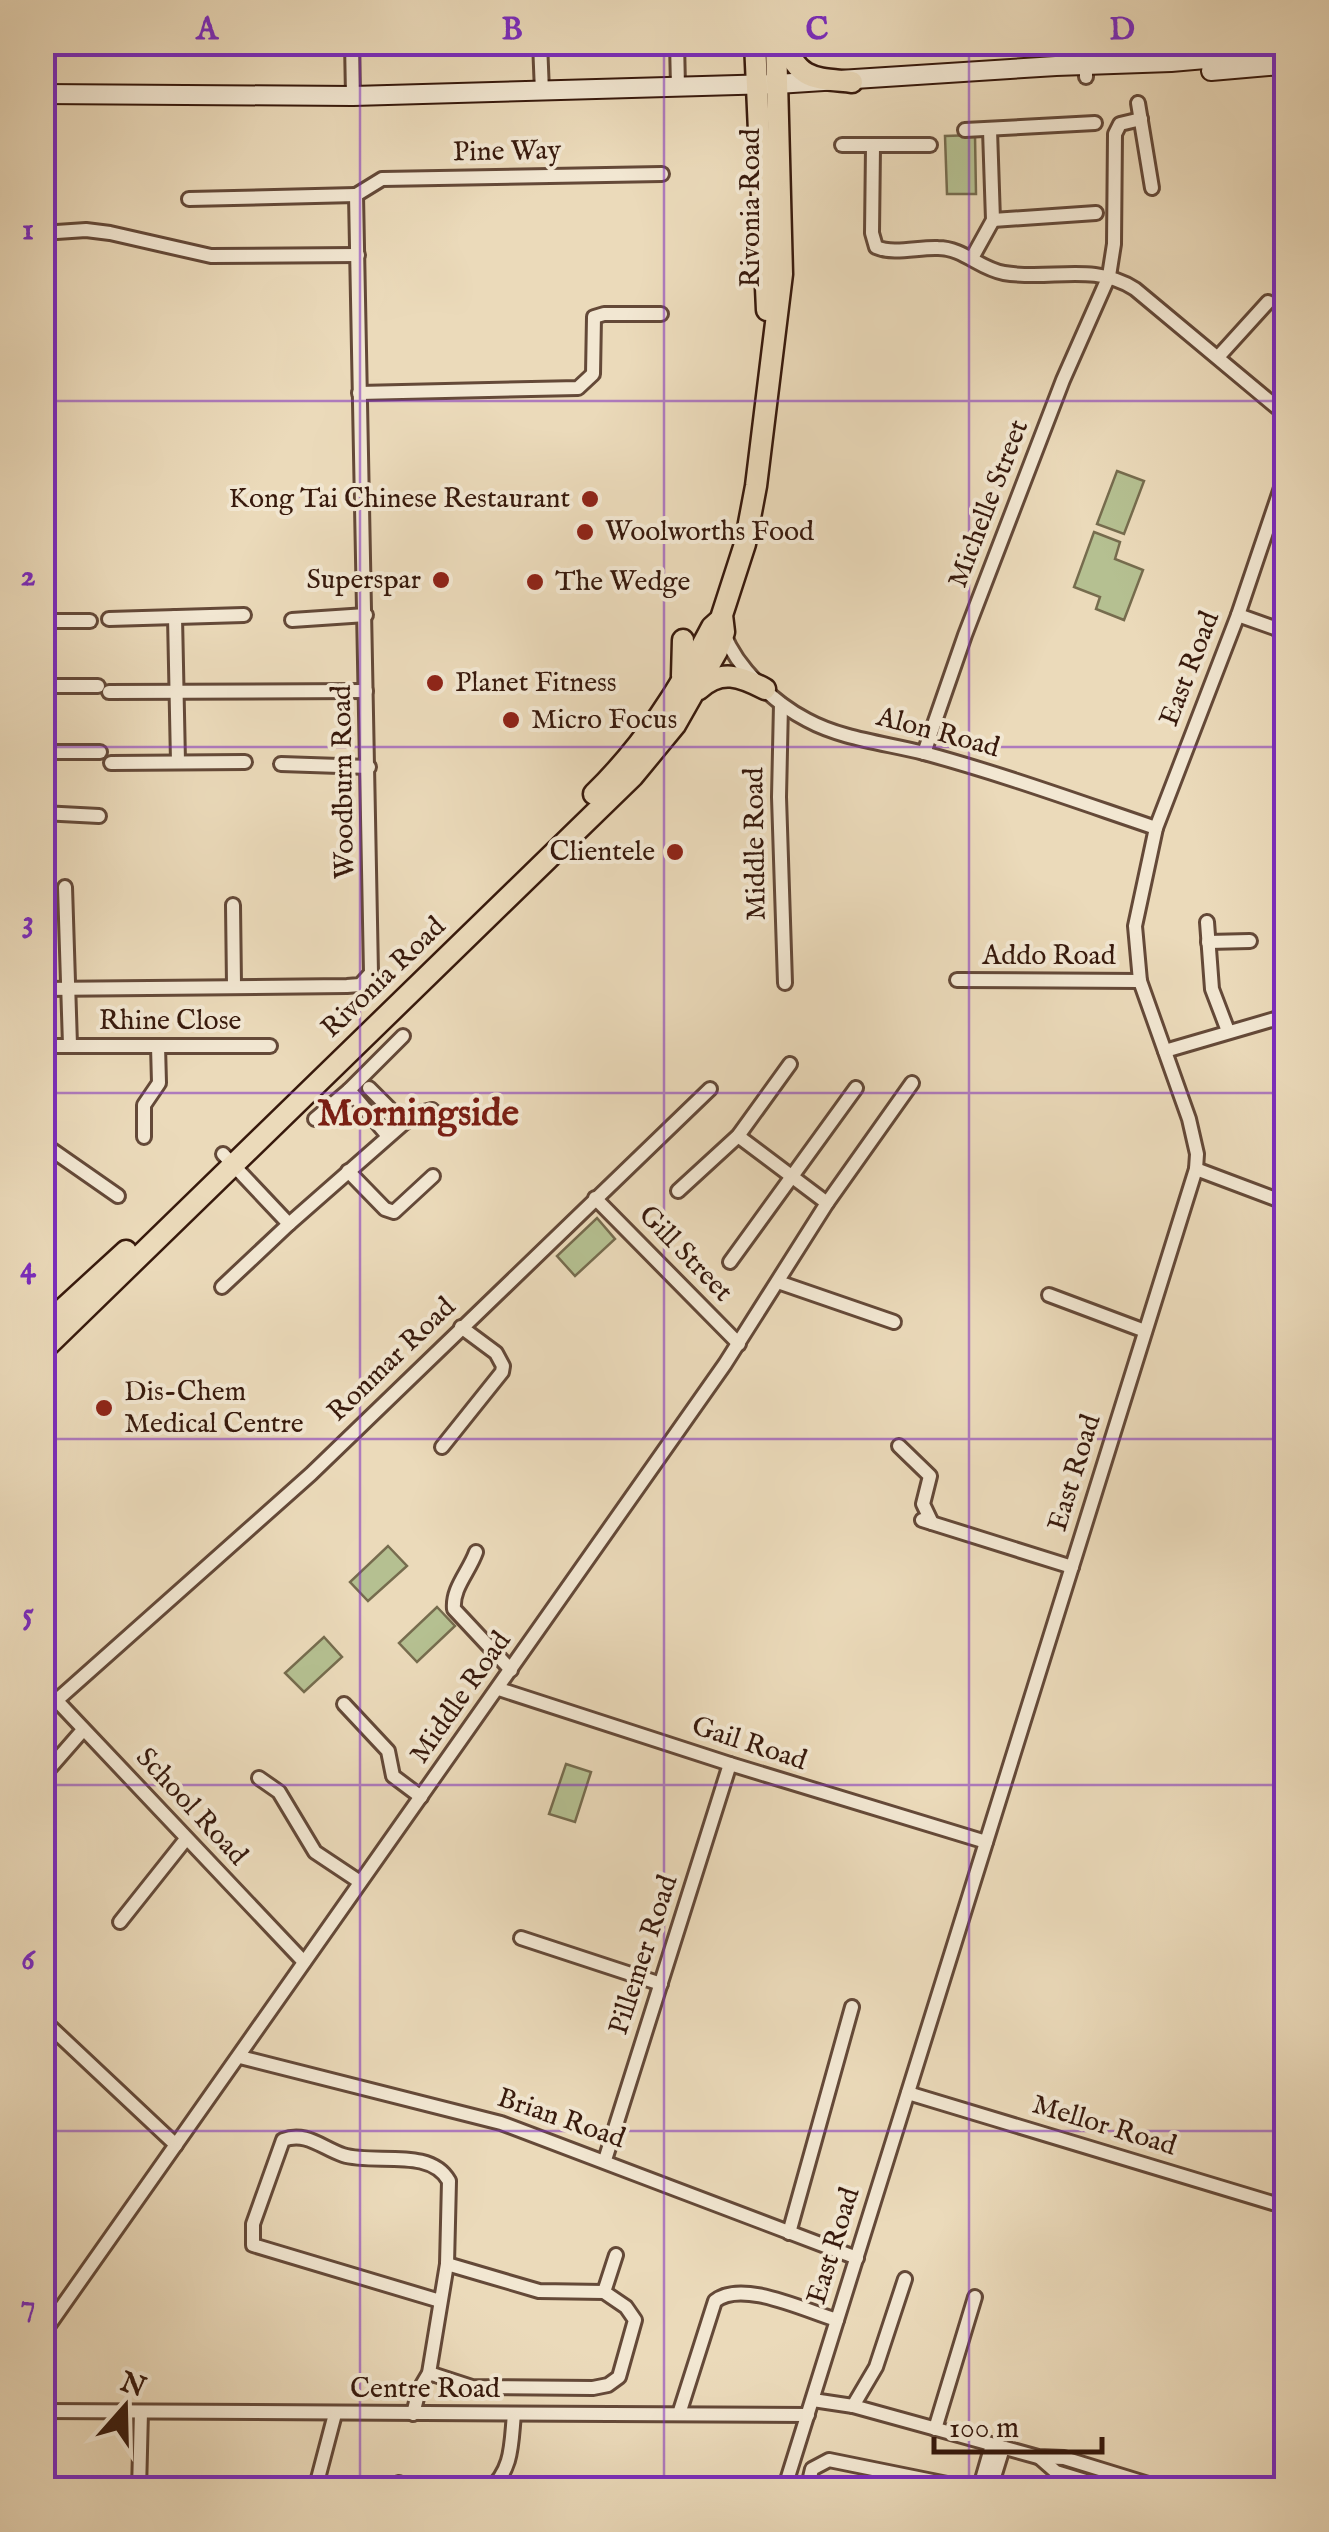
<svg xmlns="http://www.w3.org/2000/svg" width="1329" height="2532" viewBox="0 0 1329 2532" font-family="'IM FELL English',serif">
	<rect width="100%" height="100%" fill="#ebdaba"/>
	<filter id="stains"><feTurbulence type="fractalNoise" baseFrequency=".002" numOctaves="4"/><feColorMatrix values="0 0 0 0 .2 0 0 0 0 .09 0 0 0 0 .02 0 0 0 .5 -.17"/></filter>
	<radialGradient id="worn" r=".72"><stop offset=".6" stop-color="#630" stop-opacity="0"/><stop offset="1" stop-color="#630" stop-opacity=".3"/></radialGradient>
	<g fill="#b5c091" stroke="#766c4e" stroke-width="2.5">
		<path d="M975,135L976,194H947L945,136Z"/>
		<path d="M1117,471L1144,481L1124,534L1097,524Z"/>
		<path d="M1094,532L1120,542L1115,559L1143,570L1124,620L1096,609L1100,597L1074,587Z"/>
		<path d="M597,1218L615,1239L575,1276L557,1256Z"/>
		<path d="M388,1546L407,1566L368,1601L350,1582Z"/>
		<path d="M437,1607L455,1626L417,1662L399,1643Z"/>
		<path d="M324,1637L342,1657L304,1692L285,1673Z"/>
		<path d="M566,1764L591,1772L575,1822L549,1814Z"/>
	</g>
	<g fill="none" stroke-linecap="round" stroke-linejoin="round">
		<g stroke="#644938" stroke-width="18">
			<g id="street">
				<path d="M352,42L353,96"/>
				<path d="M540,42L542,92"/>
				<path d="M677,42L678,87"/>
				<path d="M1086,77V42"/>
				<path d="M1138,103L1152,188"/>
				<path d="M965,130L1095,123"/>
				<path d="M842,145H930"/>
				<path d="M873,147L872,233L876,247C894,255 918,247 938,248C963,248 980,269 1004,273C1050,281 1093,262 1135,289L1286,415"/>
				<path d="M356,195L382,179L662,174"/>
				<path d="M189,199L356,195"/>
				<path d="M993,220L1096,213"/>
				<path d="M42,233L86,230L110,233L211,256L358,255"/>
				<path d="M972,258L993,220L990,130"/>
				<path d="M1219,356L1268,302"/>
				<path d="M359,393L578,388L593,374L594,317L604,314H661"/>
				<path d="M1238,615L1286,632"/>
				<path d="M175,617L178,762"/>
				<path d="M109,619L244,615"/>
				<path d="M292,620L366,615"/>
				<path d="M42,621H90"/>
				<path d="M724,634C737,668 774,703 807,720C842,739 885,743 924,753C1002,774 1079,802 1156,828"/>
				<path d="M42,686H98"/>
				<path d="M109,692L366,691"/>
				<path d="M781,704L779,797L785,983"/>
				<path d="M42,752H100"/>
				<path d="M924,753L965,635L1063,380L1109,276L1114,244L1115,134L1120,124L1141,119"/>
				<path d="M111,763L245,762"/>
				<path d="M281,764L369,767"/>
				<path d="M42,813L99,816"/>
				<path d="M65,887L70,1045"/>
				<path d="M233,905L234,985"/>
				<path d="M1207,922L1212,989L1228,1031"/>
				<path d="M1208,942L1250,941"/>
				<path d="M957,980L1140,981"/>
				<path d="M42,989L347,986L360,985L371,973L356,195"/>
				<path d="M42,1046H270"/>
				<path d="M1165,1051L1275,1019"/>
				<path d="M369,1088L404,1123"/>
				<path d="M315,1119L349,1090"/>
				<path d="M388,1136L349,1090L403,1036"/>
				<path d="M738,1136L827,1203"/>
				<path d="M144,1137V1105L159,1083L158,1046"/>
				<path d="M42,1143L118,1196"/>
				<path d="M223,1154L289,1224L404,1123L420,1113L432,1110"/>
				<path d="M1196,1169L1286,1203"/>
				<path d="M348,1171L385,1209L394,1212L433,1176"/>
				<path d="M678,1191L738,1136L790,1064"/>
				<path d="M595,1198L739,1344"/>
				<path d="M730,1262L856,1088"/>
				<path d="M778,1282L894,1322"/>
				<path d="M222,1287L289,1224"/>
				<path d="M1049,1295L1145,1331"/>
				<path d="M899,1446L930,1476L923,1504L932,1523"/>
				<path d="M442,1447L502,1372L503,1366L496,1353L461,1327"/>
				<path d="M922,1520L1072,1567"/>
				<path d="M476,1552C469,1572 452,1588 454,1609L511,1670"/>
				<path d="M42,1685L304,1962"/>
				<path d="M499,1689L730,1764L986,1842"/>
				<path d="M57,1700L311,1474L710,1089"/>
				<path d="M344,1704L388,1751L393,1776L421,1797"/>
				<path d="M42,1777L83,1730"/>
				<path d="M259,1778L279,1792L315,1852L360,1882"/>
				<path d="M120,1922L186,1839"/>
				<path d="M521,1938L661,1984"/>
				<path d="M42,2019L176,2145"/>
				<path d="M240,2057L501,2123L857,2258"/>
				<path d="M908,2093L1286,2207"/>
				<path d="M605,2160L730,1764"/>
				<path d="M789,2233L852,2007"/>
				<path d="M604,2292L616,2255"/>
				<path d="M42,2335L725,1364L827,1203L912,1083"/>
				<path d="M429,2373L472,2387L593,2388L608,2385L619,2377L635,2320L626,2307L604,2292L539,2291L447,2264"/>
				<path d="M813,2400L853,2406L1038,2457L1064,2458L1168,2490"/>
				<path d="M853,2406L876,2367L905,2279"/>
				<path d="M42,2411L808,2415"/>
				<path d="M413,2414L419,2390L429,2373L447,2264L449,2181C430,2147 374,2165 343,2155C322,2148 306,2131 283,2140L253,2224V2245L440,2301"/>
				<path d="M679,2414L715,2301C742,2279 806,2311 837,2320"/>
				<path d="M935,2429L975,2297"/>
				<path d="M1040,2458L1056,2472L1115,2490"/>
				<path d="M399,2483L408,2490"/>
				<path d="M139,2490L141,2412"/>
				<path d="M315,2490L335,2414"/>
				<path d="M489,2490C513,2469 511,2444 514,2414"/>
				<path d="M784,2490L1196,1169L1197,1154L1189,1119L1140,981L1135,926L1156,828L1238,615L1286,473"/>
				<path d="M807,2490L812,2469L829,2460L977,2490"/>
				<path d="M979,2490L992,2445"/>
				<path d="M990,2490L1003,2448"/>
			</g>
		</g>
		<g stroke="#37190c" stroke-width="22">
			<g id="secondary">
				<path d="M1211,71L1280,65"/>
				<path d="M42,94L353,96L777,84L1056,66L1171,62L1286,52"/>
			</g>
		</g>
		<g stroke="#37190c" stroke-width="25">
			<g id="primary">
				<path d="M755,42L767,310"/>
				<path d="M784,42C799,81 815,78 852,82"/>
				<path d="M682,676L683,640"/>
				<path d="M699,689C721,669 740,676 765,689"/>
				<path d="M594,794C644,745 680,689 712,627L721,619"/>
				<path d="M42,1328L126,1251"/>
				<path d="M42,1351L633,776L675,725L717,651L724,632L722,615L745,544L756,486L782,274L776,42"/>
			</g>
		</g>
		<use href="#street" stroke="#f2e7d2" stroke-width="12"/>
		<use href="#secondary" stroke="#f2e7d2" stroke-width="18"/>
		<use href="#primary" stroke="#ebdaba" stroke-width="20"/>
	</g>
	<path fill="none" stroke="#7b2cbf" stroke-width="2.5" stroke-opacity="0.55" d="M360,42V2490M664,42V2490M969,42V2490M42,401H1286M42,747H1286M42,1093H1286M42,1439H1286M42,1785H1286M42,2131H1286"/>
	<g fill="#8f2418" stroke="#f2e7d2" stroke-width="4">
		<circle cx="590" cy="499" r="10"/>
		<circle cx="585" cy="532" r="10"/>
		<circle cx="441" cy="580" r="10"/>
		<circle cx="535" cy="582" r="10"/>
		<circle cx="435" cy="683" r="10"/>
		<circle cx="511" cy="720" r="10"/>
		<circle cx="675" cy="852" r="10"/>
		<circle cx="104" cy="1408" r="10"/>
	</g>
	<g text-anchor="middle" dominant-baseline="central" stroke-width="8" stroke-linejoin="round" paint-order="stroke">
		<g font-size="28" fill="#37190c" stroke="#f2e7d2">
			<text transform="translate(507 152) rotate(-1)">Pine Way</text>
			<text transform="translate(751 208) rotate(-90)">Rivonia Road</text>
			<text transform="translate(989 504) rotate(-69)">Michelle Street</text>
			<text transform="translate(1190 669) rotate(-69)">East Road</text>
			<text transform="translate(938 733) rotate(15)">Alon Road</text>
			<text transform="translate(344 782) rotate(-91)">Woodburn Road</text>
			<text transform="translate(756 844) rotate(-91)">Middle Road</text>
			<text x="1049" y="956">Addo Road</text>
			<text transform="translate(384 978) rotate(-44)">Rivonia Road</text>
			<text x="170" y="1021">Rhine Close</text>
			<text transform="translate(685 1254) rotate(46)">Gill Street</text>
			<text transform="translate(392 1360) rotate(-44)">Ronmar Road</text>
			<text transform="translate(1075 1473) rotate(-73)">East Road</text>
			<text transform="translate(461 1698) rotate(-55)">Middle Road</text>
			<text transform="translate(749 1744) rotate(18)">Gail Road</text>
			<text transform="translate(191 1807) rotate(47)">School Road</text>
			<text transform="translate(644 1955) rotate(-72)">Pillemer Road</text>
			<text transform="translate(561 2119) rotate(19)">Brian Road</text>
			<text transform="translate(1104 2126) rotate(17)">Mellor Road</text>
			<text transform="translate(834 2246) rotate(-73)">East Road</text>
			<text x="425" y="2389">Centre Road</text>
		</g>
		<g font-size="28" fill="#37190c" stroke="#f2e7d2" text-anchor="start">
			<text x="570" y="499" text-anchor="end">Kong Tai Chinese Restaurant</text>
			<text x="605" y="532">Woolworths Food</text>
			<text x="421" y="580" text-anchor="end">Superspar</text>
			<text x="555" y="582">The Wedge</text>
			<text x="455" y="683">Planet Fitness</text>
			<text x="531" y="720">Micro Focus</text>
			<text x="655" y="852" text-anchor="end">Clientele</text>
			<text x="124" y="1392">Dis-Chem<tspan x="124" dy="32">Medical Centre</tspan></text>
		</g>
		<g font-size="38" font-weight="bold" fill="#7a1f14" stroke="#f2e7d2">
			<text x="418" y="1115">Morningside</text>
		</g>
	</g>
	<rect width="1329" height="2532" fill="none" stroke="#ebdaba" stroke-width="110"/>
	<g transform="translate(125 2407) rotate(20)" stroke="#f2e7d2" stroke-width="8" paint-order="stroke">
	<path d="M0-8L18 38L0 25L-18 38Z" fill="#37190c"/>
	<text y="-15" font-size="28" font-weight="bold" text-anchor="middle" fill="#37190c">N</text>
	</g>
	<path d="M934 2437v15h168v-15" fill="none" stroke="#37190c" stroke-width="5"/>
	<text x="949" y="2437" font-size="30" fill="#37190c" stroke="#f2e7d2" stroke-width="8" paint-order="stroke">100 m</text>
	<rect x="55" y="55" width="1219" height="2422" fill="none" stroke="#7b2cbf" stroke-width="4"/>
	<g font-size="32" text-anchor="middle" font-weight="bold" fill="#7b2cbf">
		<text x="207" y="39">A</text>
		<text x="512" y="39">B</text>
		<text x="817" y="39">C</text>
		<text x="1122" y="39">D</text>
		<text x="28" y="239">1</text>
		<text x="28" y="585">2</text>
		<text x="28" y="931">3</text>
		<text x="28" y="1277">4</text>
		<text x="28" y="1623">5</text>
		<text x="28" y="1969">6</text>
		<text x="28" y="2315">7</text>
	</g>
	<rect width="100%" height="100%" filter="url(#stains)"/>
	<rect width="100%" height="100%" fill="url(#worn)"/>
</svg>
